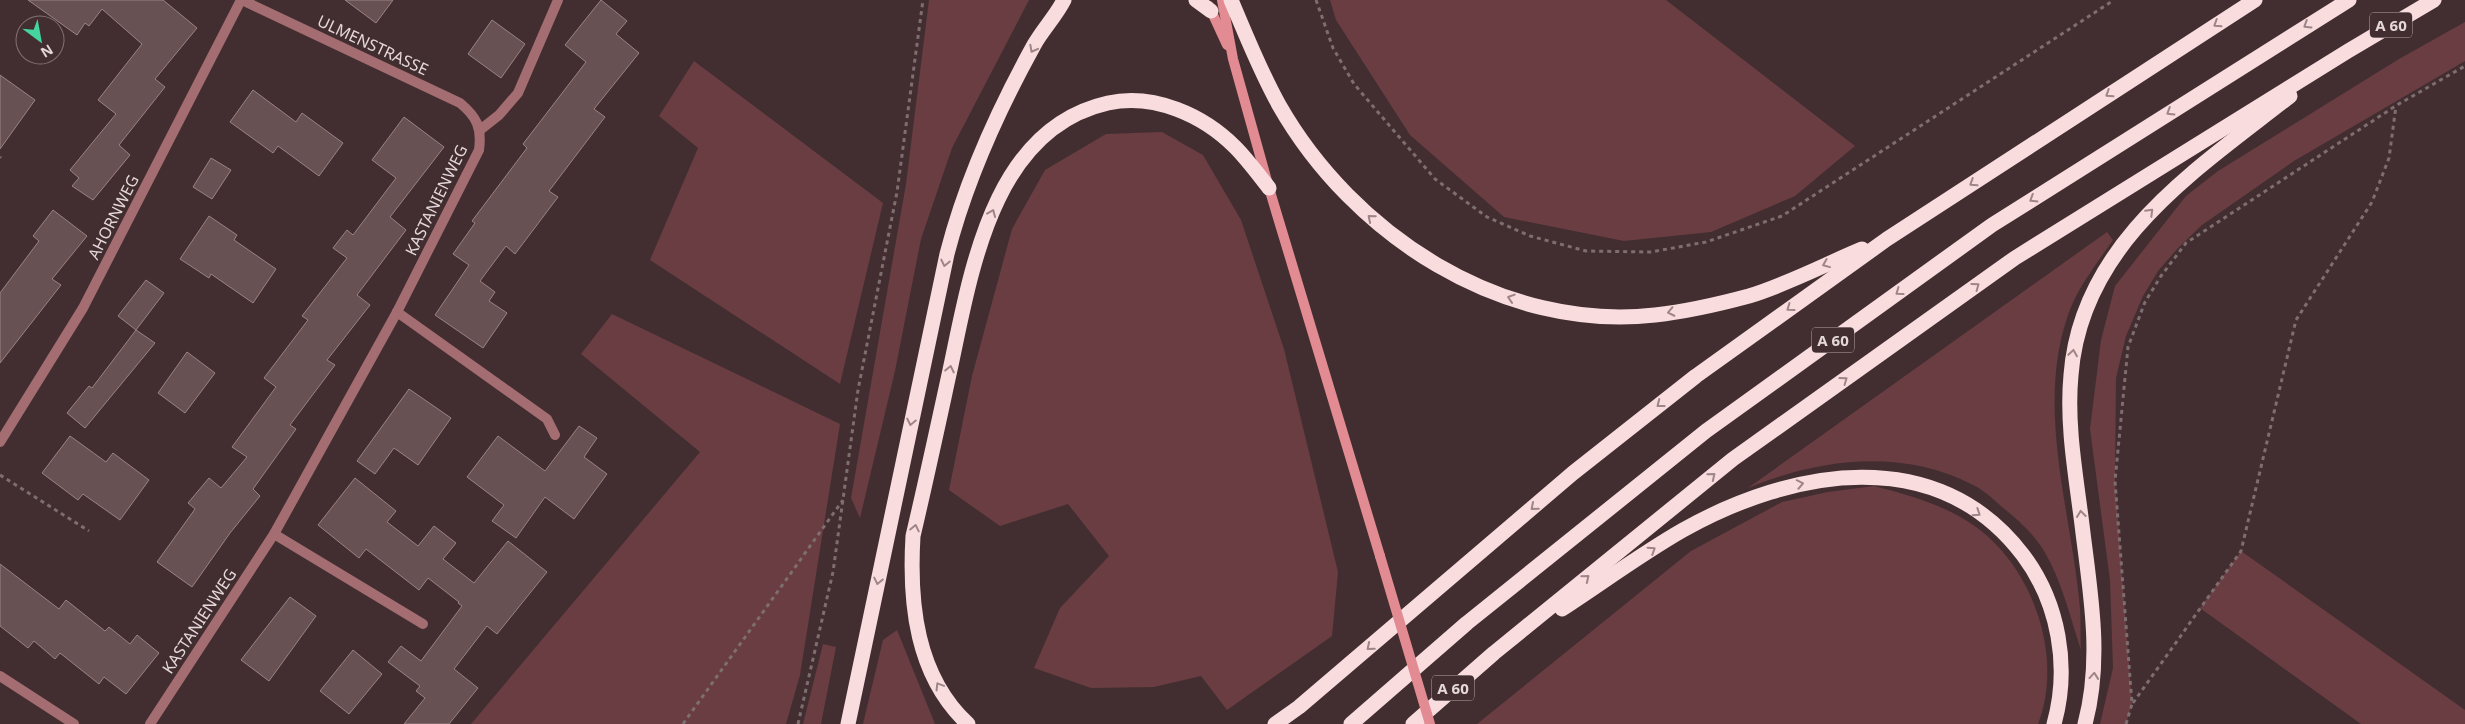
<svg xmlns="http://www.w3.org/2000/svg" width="2465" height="724" viewBox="0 0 2465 724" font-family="'Noto Sans',sans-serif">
	<rect width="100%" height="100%" fill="#422e30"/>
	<g fill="#693d41">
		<path d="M929,0H1029L952,148L921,239L895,371L860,518L851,498L906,184Z"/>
		<path d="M1330,0H1666L1855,146L1795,196L1711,232L1624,241L1504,217L1410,135L1336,20Z"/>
		<path d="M2465,22V61L2294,161L2202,225L2178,248L2158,271L2143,296L2126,336L2116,378L2115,481L2132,704L2126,724H2100L2113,668L2110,580L2090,429L2101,340L2115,286L2186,196L2218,171L2399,59Z"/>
		<path d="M694,61L883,203L840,384L650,260L698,148L659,116Z"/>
		<path d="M1162,132L1203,155L1241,220L1284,349L1338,572L1332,636L1227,710L1201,676L1154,687L1091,688L1034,668L1060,608L1109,556L1068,504L1000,526L949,490L972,376L1012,229L1045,170L1106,134Z"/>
		<path d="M2107,232L2113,240C2096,265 2076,289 2067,318C2036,412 2072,514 2080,609C2081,622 2080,637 2081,650C2070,617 2062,581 2044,551C2034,534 2017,519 2002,507C1994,500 1985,491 1975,486C1904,448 1820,458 1748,488Z"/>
		<path d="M612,314L840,424L800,675L786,724H471L700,452L581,354Z"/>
		<path d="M1874,486C1909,495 1945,505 1976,527C2033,568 2064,657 2038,724H1477L1691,551L1782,502L1828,492Z"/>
		<path d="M2241,551L2465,710V724H2361L2200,608Z"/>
		<path d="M897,630L935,724H863L883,640Z"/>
		<path d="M823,644L836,647L821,724H803Z"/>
	</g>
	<g fill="#675153" stroke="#9b8384">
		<path d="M28,0H163L197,28L155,79L165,87L119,145L130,155L93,200L72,186L79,178L70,170L116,114L98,100L142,44L102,9L89,26L85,23L77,35Z"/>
		<path d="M345,0H393L376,23Z"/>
		<path d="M601,0L627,21L616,34L639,53L594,109L605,117L549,191L558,197L515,254L506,246L480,281L495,292L489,301L507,313L483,348L435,315L469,265L453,254L475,223L472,221L527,148L523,144L586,62L565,45Z"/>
		<path d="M492,20L525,44L501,78L468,54Z"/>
		<path d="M0,75L35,100L0,149Z"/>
		<path d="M253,90L296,122L302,113L343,143L319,176L278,146L273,153L230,122Z"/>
		<path d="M404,117L444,147L390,217L406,230L357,295L370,305L327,360L335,365L290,425L296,429L253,489L260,496L230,533L192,587L157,562L195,509L188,503L209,478L221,488L247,457L232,447L276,387L264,378L308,320L302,316L347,258L333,248L347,230L353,235L396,178L372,160Z"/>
		<path d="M211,158L231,170L212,199L193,187Z"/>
		<path d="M53,210L87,236L52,279L61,285L0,363V293L39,241L33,236Z"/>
		<path d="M209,216L237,235L234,240L276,269L253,303L211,274L209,278L180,259Z"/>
		<path d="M146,280L164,293L136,330L118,316Z"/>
		<path d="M136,330L155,343L85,428L67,413L89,386L92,388Z"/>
		<path d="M187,352L215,373L185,413L158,393Z"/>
		<path d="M409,389L451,418L418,465L394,448L375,474L357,461Z"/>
		<path d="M579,426L597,438L584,457L607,474L574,519L545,497L516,538L492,521L504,505L467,477L498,436L545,471Z"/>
		<path d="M70,436L106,462L113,453L149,480L120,520L83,494L78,500L42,473Z"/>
		<path d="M355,478L396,511L387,522L418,546L434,526L456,543L443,559L474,583L508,541L547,572L497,634L487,626L454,669L478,688L449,724H404L425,698L416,691L420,686L388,662L401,646L421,661L462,606L458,603L459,602L428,578L419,590L366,549L359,558L318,525Z"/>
		<path d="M0,564L59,609L66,600L105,631L109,627L130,644L137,635L159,653L126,694L104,677L99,684L60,653L55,659L34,641L28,648L0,626Z"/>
		<path d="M290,597L316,616L269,681L241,660Z"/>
		<path d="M353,650L382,674L349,714L320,691Z"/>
	</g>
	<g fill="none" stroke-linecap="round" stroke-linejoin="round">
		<g stroke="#7f6e6f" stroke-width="3" stroke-dasharray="4 4" stroke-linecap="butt">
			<path d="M1316,0L1333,48L1354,84L1435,179L1487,217L1530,236L1586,251L1651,252L1706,242L1782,216L2114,0"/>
			<path d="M0,157L1,158"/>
			<path d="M0,475L89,531"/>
			<path d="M2133,703L2241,551L2296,320L2372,202L2389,158L2396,106"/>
			<path d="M683,724L843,500"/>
			<path d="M798,724L833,572L858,390L897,192L923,0"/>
			<path d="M2126,724L2132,704L2115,481L2128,347L2145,302L2161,276L2186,243L2397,105L2465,66"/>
		</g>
		<g stroke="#a46d71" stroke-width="10">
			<path d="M397,312L547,419L555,435"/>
			<path d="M274,534L423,624"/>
		</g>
		<g stroke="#a46d71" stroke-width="10">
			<path d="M480,130L499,115L518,93L558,0"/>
			<path d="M0,442L83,308L241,0"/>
			<path d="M0,676L74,724"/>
			<path d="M150,724L274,534L397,312L479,150C482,128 477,117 460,103L242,0"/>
		</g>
		<g stroke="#e28b92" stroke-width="10">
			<path d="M1222,0L1233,59L1269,188L1380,556"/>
			<path d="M1209,6L1227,45"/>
		</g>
		<g stroke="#f9dcde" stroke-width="15">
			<path d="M1196,0L1211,11"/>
			<path d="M1231,0C1246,35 1260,71 1279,105C1353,235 1502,332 1655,315C1682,312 1723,303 1749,296C1786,285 1826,264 1862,249"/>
			<path d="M1562,609C1602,583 1641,554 1683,530C1792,469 1937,442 2023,555C2059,603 2070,667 2054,724"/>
			<path d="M848,724L947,254C966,180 997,112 1034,45C1043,29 1056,16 1064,0"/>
			<path d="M968,724C916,676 909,603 913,536C926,481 938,425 950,370C971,272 992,129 1108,103C1154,93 1203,115 1235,147C1247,159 1258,174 1269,188"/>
			<path d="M1275,724L1299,707L1573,473L1696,376L1887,239L2255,0"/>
			<path d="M1351,724L1467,623L1706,431L1992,225L2349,0"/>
			<path d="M1413,724L1494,653L1733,459L2015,258L2348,51L2434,0"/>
			<path d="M2085,724C2102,660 2091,597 2083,533C2077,481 2066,427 2071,375C2081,243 2196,170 2290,96"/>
		</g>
		<path stroke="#e28b92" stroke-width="10" d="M1380,556L1430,724"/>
	</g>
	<defs><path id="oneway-chevron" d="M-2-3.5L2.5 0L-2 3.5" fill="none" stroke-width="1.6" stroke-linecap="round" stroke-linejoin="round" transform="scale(1.25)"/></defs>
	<g stroke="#9e8587">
		<use href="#oneway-chevron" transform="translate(2217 24) rotate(147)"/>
		<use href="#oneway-chevron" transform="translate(2307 25) rotate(148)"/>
		<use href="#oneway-chevron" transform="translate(1033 49) rotate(118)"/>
		<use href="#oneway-chevron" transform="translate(2109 94) rotate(147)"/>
		<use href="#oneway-chevron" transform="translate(2170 112) rotate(148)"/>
		<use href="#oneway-chevron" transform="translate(1973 183) rotate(147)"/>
		<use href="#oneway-chevron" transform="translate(2033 199) rotate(148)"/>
		<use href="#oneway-chevron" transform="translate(2150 212) rotate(-45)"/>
		<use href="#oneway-chevron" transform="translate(992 213) rotate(-67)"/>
		<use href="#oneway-chevron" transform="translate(1371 218) rotate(-140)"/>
		<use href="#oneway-chevron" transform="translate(945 263) rotate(102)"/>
		<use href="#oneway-chevron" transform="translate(1826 264) rotate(158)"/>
		<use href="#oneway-chevron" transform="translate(1976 286) rotate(-36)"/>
		<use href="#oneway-chevron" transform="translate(1899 292) rotate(144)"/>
		<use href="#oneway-chevron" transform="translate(1511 298) rotate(-162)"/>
		<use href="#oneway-chevron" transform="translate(1790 308) rotate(144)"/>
		<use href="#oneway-chevron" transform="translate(1671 312) rotate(168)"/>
		<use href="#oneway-chevron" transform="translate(2073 353) rotate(-81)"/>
		<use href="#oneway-chevron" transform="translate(950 369) rotate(-78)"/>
		<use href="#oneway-chevron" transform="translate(1844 380) rotate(-36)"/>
		<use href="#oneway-chevron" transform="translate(1660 404) rotate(142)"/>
		<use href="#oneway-chevron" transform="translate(911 422) rotate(102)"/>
		<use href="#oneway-chevron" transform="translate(1712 476) rotate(-39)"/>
		<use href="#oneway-chevron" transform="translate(1800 484) rotate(-11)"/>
		<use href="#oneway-chevron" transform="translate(1534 507) rotate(139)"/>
		<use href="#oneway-chevron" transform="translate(1977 513) rotate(34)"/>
		<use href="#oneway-chevron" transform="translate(2081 514) rotate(-97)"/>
		<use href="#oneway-chevron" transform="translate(915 528) rotate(-78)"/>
		<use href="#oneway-chevron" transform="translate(1652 550) rotate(-33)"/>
		<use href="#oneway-chevron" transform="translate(1586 578) rotate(-39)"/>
		<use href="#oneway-chevron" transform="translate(878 581) rotate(102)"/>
		<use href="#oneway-chevron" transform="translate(1370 647) rotate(140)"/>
		<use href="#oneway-chevron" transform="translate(2094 676) rotate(-85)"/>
		<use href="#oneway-chevron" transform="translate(939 686) rotate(-121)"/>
	</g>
	<g text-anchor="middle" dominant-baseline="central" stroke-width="4" stroke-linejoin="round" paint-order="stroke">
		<g fill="#422e30" stroke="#b4a5a6" stroke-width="1">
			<rect x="2370" y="12.5" width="42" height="25" rx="4"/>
			<rect x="1812" y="327.5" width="42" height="25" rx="4"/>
			<rect x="1432" y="675.5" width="42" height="25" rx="4"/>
		</g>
		<g font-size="15" font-weight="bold" fill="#e5d8d9">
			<text x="2391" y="25">A 60</text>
			<text x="1833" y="340">A 60</text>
			<text x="1453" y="688">A 60</text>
		</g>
		<g font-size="16" fill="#e5d8d9" stroke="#422e30">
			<text transform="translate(373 45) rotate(25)">ULMENSTRASSE</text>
			<text transform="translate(436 200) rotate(-64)">KASTANIENWEG</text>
			<text transform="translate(113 217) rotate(-63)">AHORNWEG</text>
			<text transform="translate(199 621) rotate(-57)">KASTANIENWEG</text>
		</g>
	</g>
	<g transform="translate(40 40) rotate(148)"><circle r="24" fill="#422e30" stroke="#837274"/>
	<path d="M0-4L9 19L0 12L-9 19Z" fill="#45d49f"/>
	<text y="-8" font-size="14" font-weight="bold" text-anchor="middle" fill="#e5d8d9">N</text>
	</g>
</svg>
